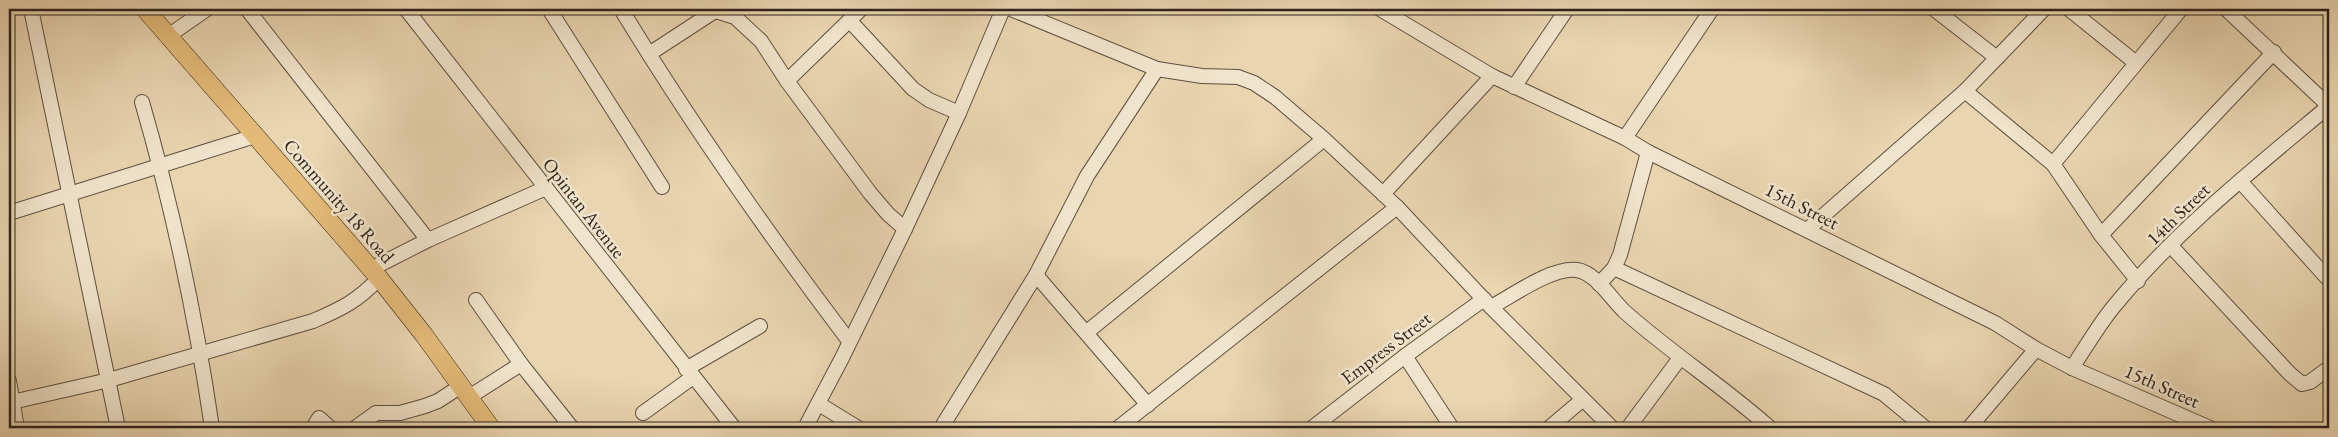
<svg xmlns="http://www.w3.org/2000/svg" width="2338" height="437" viewBox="0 0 2338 437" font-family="'EB Garamond',serif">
	<rect width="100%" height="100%" fill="#e9d5b0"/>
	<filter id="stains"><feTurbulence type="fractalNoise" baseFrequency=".004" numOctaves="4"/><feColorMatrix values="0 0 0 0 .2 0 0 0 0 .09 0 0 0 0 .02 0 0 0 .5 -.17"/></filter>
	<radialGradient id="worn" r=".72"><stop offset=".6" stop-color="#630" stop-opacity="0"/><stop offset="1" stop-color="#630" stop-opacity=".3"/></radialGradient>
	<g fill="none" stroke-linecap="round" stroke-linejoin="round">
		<g stroke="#5d5040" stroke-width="16">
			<g id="minor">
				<path d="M31,9L118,428"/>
				<path d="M247,9L428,240"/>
				<path d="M406,9L734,428"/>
				<path d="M549,9L662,187"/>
				<path d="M621,9C691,124 768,234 849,341"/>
				<path d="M1011,9L1157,69L1202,76L1238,77L1254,83L1275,97L1324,139L1397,207L1491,307L1612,428"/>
				<path d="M1380,9L1492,76L1625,138L1648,152L1995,323L2036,349L2072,368L2210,428"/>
				<path d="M1934,9L1997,58"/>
				<path d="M2069,9L2136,63"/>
				<path d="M2226,9L2329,106"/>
				<path d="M716,11L735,17L761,41L787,81L870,193L888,214L905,229"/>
				<path d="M850,21L913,89L929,100L959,113"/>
				<path d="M168,36L207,9"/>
				<path d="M649,54L718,9"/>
				<path d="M787,81L861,9"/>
				<path d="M1514,87L1567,9"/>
				<path d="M1965,91L2053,164L2101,235L2138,281"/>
				<path d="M142,102C173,209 196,318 212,428"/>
				<path d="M1625,138L1712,9"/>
				<path d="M2053,164L2181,9"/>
				<path d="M2240,181L2329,280"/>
				<path d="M1383,194L1492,76"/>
				<path d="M9,213L255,136"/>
				<path d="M1807,230L1965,91L2044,9"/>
				<path d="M2101,235L2274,52"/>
				<path d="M2171,246L2290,374L2302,384L2310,382L2329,368"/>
				<path d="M1614,268L1884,394L1925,428"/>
				<path d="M371,269L428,240L546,188"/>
				<path d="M1036,275L1148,405"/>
				<path d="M1599,284L1614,268L1620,255L1648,152"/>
				<path d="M476,300L521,364L572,428"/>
				<path d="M1491,307C1512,296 1553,266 1577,270C1596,273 1611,299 1625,312C1671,353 1724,387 1770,428"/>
				<path d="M1087,332L1324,139"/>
				<path d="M1405,356L1452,428"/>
				<path d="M2072,368C2086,347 2099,324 2115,305C2177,230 2255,168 2329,106"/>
				<path d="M686,369L760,326"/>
				<path d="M9,381L17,428"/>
				<path d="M469,397L521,364"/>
				<path d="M12,402L109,380L313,321C341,309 358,301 379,278"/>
				<path d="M819,404L858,428"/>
				<path d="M643,413L693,377"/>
				<path d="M313,428L319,418L330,428"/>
				<path d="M355,428L376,413H400L425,406L438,401L461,386"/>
				<path d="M805,428L842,358L905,229L959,113L1003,9"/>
				<path d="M941,428L1036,275L1087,176L1157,69"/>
				<path d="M1118,428L1397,207"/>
				<path d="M1312,428L1405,356L1484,299"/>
				<path d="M1549,428L1582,400"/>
				<path d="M1628,428L1680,358"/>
				<path d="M1969,428L2036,349"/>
			</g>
		</g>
		<g stroke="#2e231b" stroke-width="19">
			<path id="major" d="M145,9L379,278L424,335L491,428"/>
		</g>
		<use href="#minor" stroke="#f1e4cc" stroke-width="14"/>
		<use href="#major" stroke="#e4ba78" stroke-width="18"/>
	</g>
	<g text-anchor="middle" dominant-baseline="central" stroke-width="5" stroke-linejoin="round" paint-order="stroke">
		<g font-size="19" fill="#2e231b" stroke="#f1e4cc">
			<text transform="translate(339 201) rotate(49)">Community 18 Road</text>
			<text transform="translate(1802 206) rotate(27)">15th Street</text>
			<text transform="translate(584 208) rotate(52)">Opintan Avenue</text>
			<text transform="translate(2178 214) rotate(-44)">14th Street</text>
			<text transform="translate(1386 348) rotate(-37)">Empress Street</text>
			<text transform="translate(2162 386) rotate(24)">15th Street</text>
		</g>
	</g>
	<rect width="2338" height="437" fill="none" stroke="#e9d5b0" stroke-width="30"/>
	<rect x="10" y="10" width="2318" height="417" fill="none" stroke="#2e231b" stroke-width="2.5"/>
	<rect x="15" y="15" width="2308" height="407" fill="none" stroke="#2e231b"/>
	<rect width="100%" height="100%" filter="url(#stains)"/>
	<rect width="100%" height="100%" fill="url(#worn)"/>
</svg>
